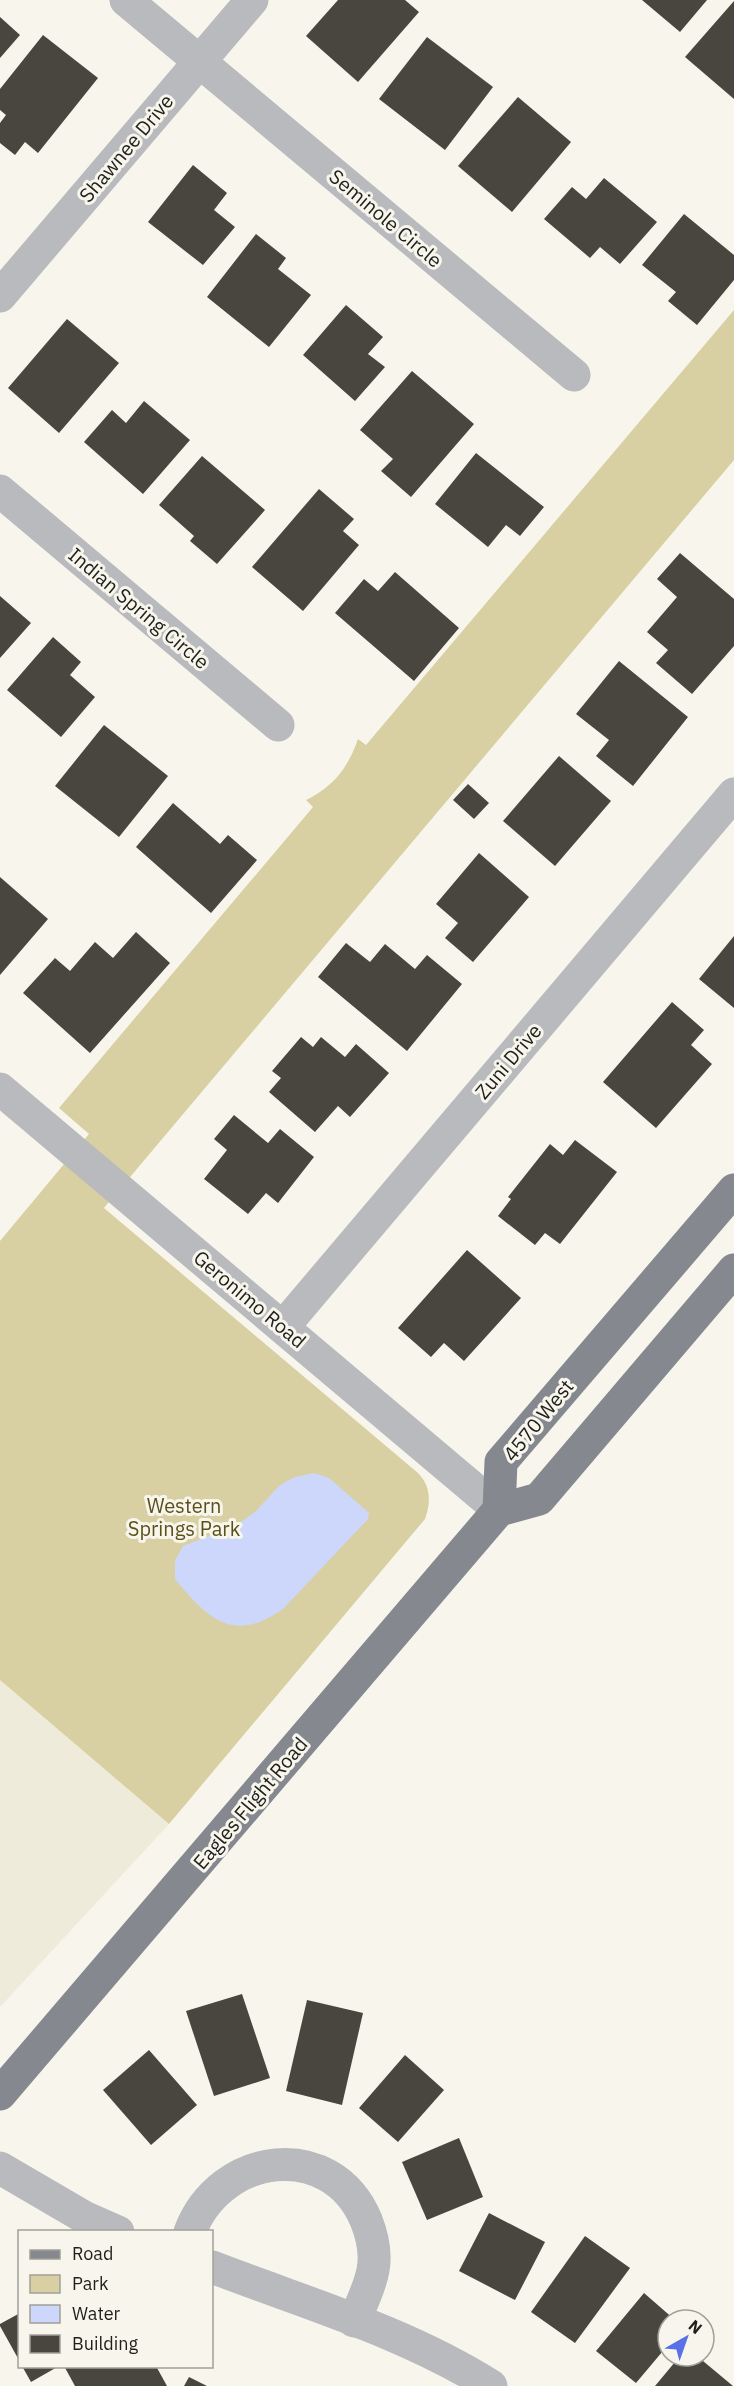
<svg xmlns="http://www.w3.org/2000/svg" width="734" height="2386" viewBox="0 0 734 2386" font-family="'IBM Plex Sans',sans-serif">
	<rect width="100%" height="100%" fill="#f8f6ec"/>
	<path fill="#eeebda" d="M0,1680L169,1824L0,2007Z"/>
	<path fill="#d8d0a3" d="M734,310V460L104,1208L418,1473C431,1486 431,1502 425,1519L169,1824L0,1680V1241L89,1134L59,1108L313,807L306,800C333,787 348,768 358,739L366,745Z"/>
	<path fill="#ccd7fb" d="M314,1473L329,1478L369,1513L368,1519L283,1609C233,1644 208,1619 175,1579V1561L183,1546L235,1526L255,1512L280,1485L295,1477Z"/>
	<g fill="#48463f">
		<path d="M338,0H405L419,12L358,82L306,36Z"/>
		<path d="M642,0H707L680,32Z"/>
		<path d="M734,1V99L685,57Z"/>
		<path d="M0,17L20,35L0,58Z"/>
		<path d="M43,35L98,78L38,153L25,142L15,155L0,143V123L6,115L0,110V89Z"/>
		<path d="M427,37L493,87L445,150L379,99Z"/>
		<path d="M518,97L571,142L512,212L458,166Z"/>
		<path d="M193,165L227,193L214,210L235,227L203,265L148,222Z"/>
		<path d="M604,178L657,222L620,264L600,247L590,258L544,219L572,187L586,199Z"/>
		<path d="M684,214L734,255V280L697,325L668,301L676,292L642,265Z"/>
		<path d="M256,234L286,258L278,269L311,295L269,347L207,297Z"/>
		<path d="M346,305L383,337L368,354L385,367L355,401L303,355Z"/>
		<path d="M67,319L119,363L59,433L8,388Z"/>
		<path d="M412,371L474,424L411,497L381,471L393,459L360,430Z"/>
		<path d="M144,401L190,440L143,494L84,442L112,410L126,423Z"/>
		<path d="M476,453L544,507L520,536L506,525L488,547L435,504Z"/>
		<path d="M202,456L265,510L217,564L190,541L194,536L159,505Z"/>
		<path d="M319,489L354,519L343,531L359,545L303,611L252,567Z"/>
		<path d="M680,553L734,599V646L692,694L656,663L668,650L647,632L677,597L657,579Z"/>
		<path d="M395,572L459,628L414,681L335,613L364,579L378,591Z"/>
		<path d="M0,596L31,623L0,658Z"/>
		<path d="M53,637L81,662L70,675L95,697L61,737L7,690Z"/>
		<path d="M619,661L688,717L633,786L596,756L609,740L576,714Z"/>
		<path d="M104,725L168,776L119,837L55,786Z"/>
		<path d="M559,756L611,801L555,866L503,821Z"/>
		<path d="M468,784L489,803L474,819L453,800Z"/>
		<path d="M173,803L220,844L228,835L257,860L211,913L136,847Z"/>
		<path d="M479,853L529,897L473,962L445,938L458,923L436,904Z"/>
		<path d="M0,877L48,919L0,975Z"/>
		<path d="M136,932L170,963L90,1053L23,993L55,958L70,971L95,942L113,958Z"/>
		<path d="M734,936V1008L699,979Z"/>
		<path d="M346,943L370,962L385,944L415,969L427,955L462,984L407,1051L318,977Z"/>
		<path d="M672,1002L704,1030L691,1045L712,1064L656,1128L603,1082Z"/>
		<path d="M301,1037L313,1047L321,1037L345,1057L356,1044L389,1073L350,1117L338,1106L315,1132L269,1092L281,1078L272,1071Z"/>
		<path d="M234,1115L268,1143L280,1129L314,1157L278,1203L266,1193L248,1214L204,1179L227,1150L214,1139Z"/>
		<path d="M575,1140L617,1172L560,1244L545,1233L535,1245L498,1216L511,1199L508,1197L550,1144L563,1155Z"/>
		<path d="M467,1250L521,1298L464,1361L444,1343L431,1357L398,1328Z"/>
		<path d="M242,1994L270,2078L214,2096L186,2011Z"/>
		<path d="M307,2000L363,2013L342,2105L286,2091Z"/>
		<path d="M149,2050L197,2105L151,2145L103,2090Z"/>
		<path d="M405,2055L444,2090L398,2142L359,2108Z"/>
		<path d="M459,2138L483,2197L427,2220L402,2162Z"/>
		<path d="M489,2213L545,2242L515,2300L459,2271Z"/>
		<path d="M585,2236L630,2268L575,2343L531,2312Z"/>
		<path d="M644,2293L675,2320H668V2345L636,2383L596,2351Z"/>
		<path d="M20,2313V2362L0,2326V2324Z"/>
		<path d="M680,2356H697L733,2386H655Z"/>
		<path d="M22,2366H59L31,2382Z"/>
		<path d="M64,2366H156L167,2386H75Z"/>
		<path d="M189,2377L207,2386H184Z"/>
	</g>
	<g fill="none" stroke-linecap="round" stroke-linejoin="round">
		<g stroke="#b9babe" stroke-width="33">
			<path d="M126,0L574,375"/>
			<path d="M0,296L252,0"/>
			<path d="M0,491L278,725"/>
			<path d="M0,1089L499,1510"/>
			<path d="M283,1327L734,794"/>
			<path d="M0,2168L84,2217L118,2232"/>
			<path d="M190,2232C220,2152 331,2137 366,2220C372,2235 376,2254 373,2270C370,2287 361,2305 354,2321"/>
			<path d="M212,2267C305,2303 406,2332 491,2386"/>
		</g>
		<g stroke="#85888f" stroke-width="33">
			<path d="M499,1510L501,1462L734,1190"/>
			<path d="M499,1510L539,1499L734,1270"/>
			<path d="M0,2094L499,1510"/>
		</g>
	</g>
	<g text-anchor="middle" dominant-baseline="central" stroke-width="6" stroke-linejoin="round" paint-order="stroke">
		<g font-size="20" fill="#1f1f1b" stroke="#f8f6ec">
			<text transform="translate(126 148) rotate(-50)">Shawnee Drive</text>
			<text transform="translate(386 218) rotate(40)">Seminole Circle</text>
			<text transform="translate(139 608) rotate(40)">Indian Spring Circle</text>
			<text transform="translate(508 1061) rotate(-50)">Zuni Drive</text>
			<text transform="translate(250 1299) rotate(40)">Geronimo Road</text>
			<text transform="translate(538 1420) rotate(-51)">4570 West</text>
			<text transform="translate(250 1803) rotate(-50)">Eagles Flight Road</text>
		</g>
		<g font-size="20" fill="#5b5019" stroke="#f8f6ec">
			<text x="184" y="1505">Western<tspan x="184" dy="23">Springs Park</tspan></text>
		</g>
	</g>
	<rect x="18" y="2230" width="195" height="138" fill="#f8f6ec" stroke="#a1a098" stroke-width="1.5"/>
	<rect x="30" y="2250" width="30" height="9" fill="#85888f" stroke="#a1a098" stroke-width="1.5"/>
	<text x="72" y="2260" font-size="18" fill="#1f1f1b">Road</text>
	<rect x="30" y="2275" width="30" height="18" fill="#d8d0a3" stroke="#a1a098" stroke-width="1.5"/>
	<text x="72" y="2290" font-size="18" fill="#1f1f1b">Park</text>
	<rect x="30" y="2305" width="30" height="18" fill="#ccd7fb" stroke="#a1a098" stroke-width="1.5"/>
	<text x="72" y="2320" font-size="18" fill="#1f1f1b">Water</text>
	<rect x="30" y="2335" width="30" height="18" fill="#48463f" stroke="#a1a098" stroke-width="1.5"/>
	<text x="72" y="2350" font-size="18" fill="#1f1f1b">Building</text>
	<g transform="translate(686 2338) rotate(40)"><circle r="28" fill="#f8f6ec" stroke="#a1a098" stroke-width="1.5"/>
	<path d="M0-4.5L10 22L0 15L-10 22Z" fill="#5970e6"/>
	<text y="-9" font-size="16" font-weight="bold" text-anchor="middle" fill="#1f1f1b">N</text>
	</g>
</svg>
